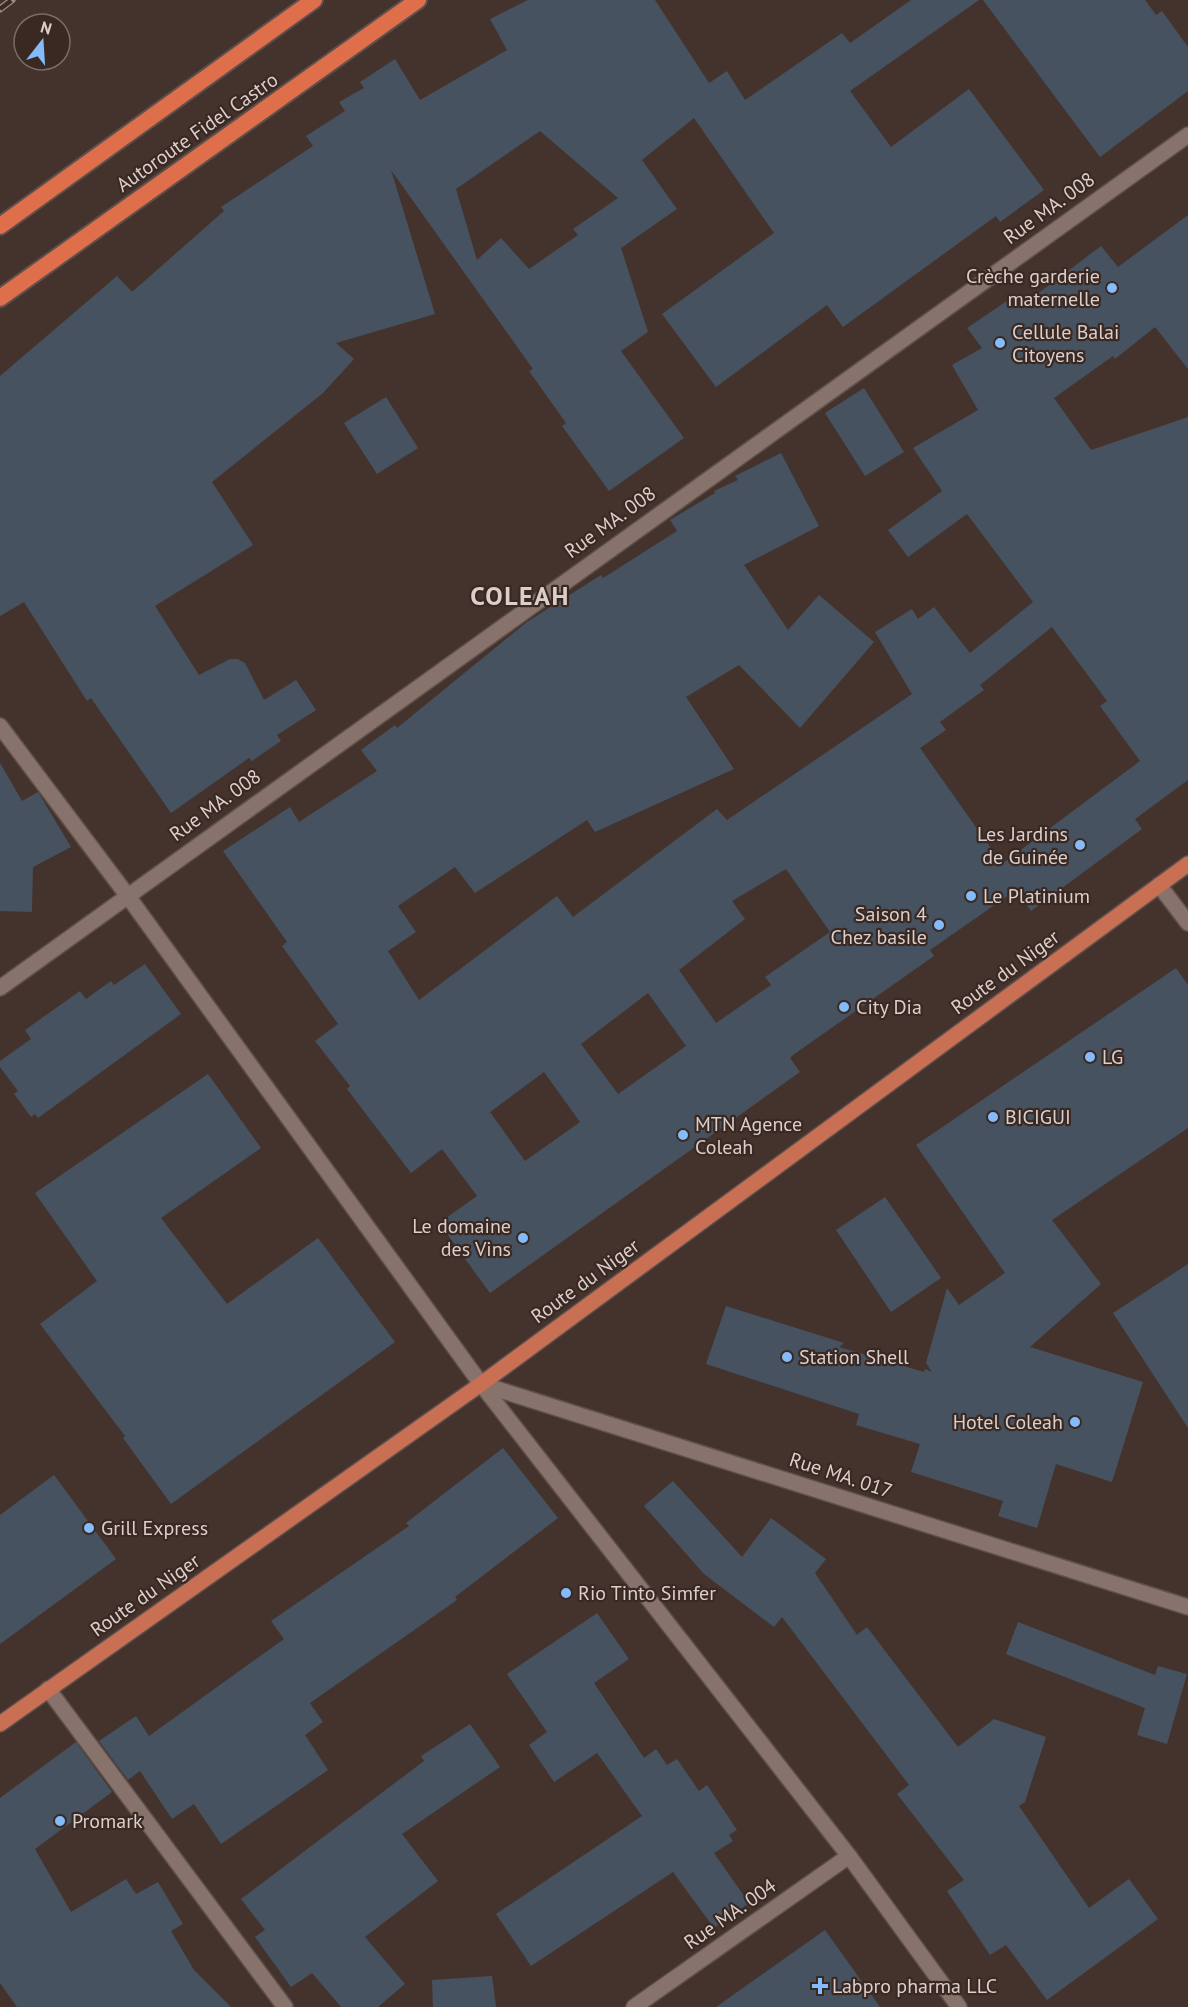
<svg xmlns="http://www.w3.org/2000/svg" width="1188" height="2007" viewBox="0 0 1188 2007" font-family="'PT Sans',sans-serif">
	<rect width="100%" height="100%" fill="#44332d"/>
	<g fill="#465260" fill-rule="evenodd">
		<path d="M528,0H655L709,83L727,71L745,100L842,33L850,43L911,0H979L850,91L891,147L969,89L1044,190L1000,222L996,216L843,327L827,305L716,387L662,314L774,233L694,118L642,160L677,209L621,248L648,332L621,351L684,438L609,491L562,426L566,423L529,371L533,369L391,170L435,314L336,343L354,359L323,393L212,482L253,545L155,606L199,675L230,659H238L245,663L264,700L296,680L316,710L277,735L281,741L252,761L249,758L171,813L91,698L87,701L24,602L0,616V376L117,276L132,292L224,211L221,207L313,146L306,136L345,111L339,102L364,88L360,82L395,59L420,100L507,50L490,19ZM540,131L618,198L573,229L578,235L529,269L501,238L477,260L456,189Z"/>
		<path d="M983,0H1145L1156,15L1162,11L1188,47V91L1100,157Z"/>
		<path d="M1188,215V369L1155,327L1115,359L1113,356L1054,398L1091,450L1188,417V780L1135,819L1142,829L1031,911L1016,890L930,950L934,956L793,1055L790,1058L800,1072L490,1293L439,1223L477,1196L442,1149L411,1173L347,1089L350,1086L315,1041L338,1024L282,946L287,942L223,851L290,807L299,822L377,771L361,750L395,725L397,728L527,622L601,575L603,578L677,531L670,520L715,493L714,491L738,480L735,476L781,453L819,526L744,565L788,630L819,595L874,642L800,728L739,665L686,697L734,769L595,832L587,820L475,893L455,867L398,906L416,932L388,951L419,1000L557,896L573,917L717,809L727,820L912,694L875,632L912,609L918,619L934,607L970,653L1033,602L967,514L908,557L888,530L942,491L913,448L978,410L952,365L982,348L967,328L1017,294L1024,304L1101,246L1118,267ZM1052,627L1107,701L1100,706L1140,761L1002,864L920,748L946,730L940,722L984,690L980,685ZM786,869L830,932L765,977L771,985L716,1023L679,970L745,919L732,901ZM648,993L686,1046L618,1094L581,1044ZM544,1072L580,1122L525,1161L490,1112Z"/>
		<path d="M864,388L904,452L865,476L825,413Z"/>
		<path d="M386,397L418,448L377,474L344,423Z"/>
		<path d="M0,763L22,801L38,792L71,847L33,867L32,912L0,911Z"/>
		<path d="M145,964L181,1014L38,1118L35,1114L31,1117L14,1094L18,1091L0,1067V1061L31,1039L25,1030L80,991L86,999L111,981L114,985Z"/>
		<path d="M1176,968L1188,985V1128L1052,1220L1101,1284L1030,1347L1143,1382L1112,1482L1056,1464L1037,1528L998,1516L1003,1501L911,1472L920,1444L856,1425L859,1414L706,1364L726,1306L844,1343L839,1347L924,1372L925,1369L932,1372L926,1363L947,1288L959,1305L1005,1273L916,1145Z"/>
		<path d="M208,1074L261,1148L161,1218L227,1304L318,1238L395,1342L171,1504L123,1438L125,1436L40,1324L97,1281L35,1193Z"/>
		<path d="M885,1197L941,1278L891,1312L836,1230Z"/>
		<path d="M1188,1264V1428L1113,1313Z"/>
		<path d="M503,1448L558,1518L455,1597L457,1600L310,1703L323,1722L305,1735L328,1770L221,1844L194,1804L172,1819L140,1771L128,1780L99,1741L136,1716L149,1736L284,1639L271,1621L409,1526L406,1523Z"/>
		<path d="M54,1475L116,1559L0,1644V1515Z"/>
		<path d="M673,1481L742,1557L771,1518L826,1559L815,1573L857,1635L867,1627L958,1747L994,1719L1046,1737L1025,1802L1019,1806L1089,1908L1129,1879L1158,1919L1047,2000L1006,1945L990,1955L947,1891L964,1880L897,1794L909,1785L782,1617L774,1627L704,1574L644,1506Z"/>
		<path d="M597,1613L629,1659L594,1683L644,1758L656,1749L667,1765L677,1759L699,1791L707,1785L737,1830L729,1835L733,1841L714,1853L749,1903L714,1928L673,1872L531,1966L496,1914L642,1816L597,1753L554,1782L529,1745L547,1732L507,1674Z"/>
		<path d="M1018,1622L1155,1675L1158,1666L1187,1674L1167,1744L1137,1735L1145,1708L1006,1654Z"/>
		<path d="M470,1724L500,1767L402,1834L438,1881L365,1937L405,1984L378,2007H341L312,1973L291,1987L255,1937L265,1930L241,1899L424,1761L421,1756Z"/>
		<path d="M76,1742L112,1792L35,1849L71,1912L126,1879L136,1894L158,1882L183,1924L171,1931L194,1970L231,2007H17L0,1983V1798Z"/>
		<path d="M825,1930L880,2007H716Z"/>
		<path d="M492,1976L496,2007H433L432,1980Z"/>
	</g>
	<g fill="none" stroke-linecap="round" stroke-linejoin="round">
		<g stroke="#5f504c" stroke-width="18">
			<path id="service" d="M1159,885L1188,923"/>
		</g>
		<g stroke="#5f504c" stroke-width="18">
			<g id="minor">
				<path d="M0,726L127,895L481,1384L849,1856L959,2007"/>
				<path d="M0,988L1188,135"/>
				<path d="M481,1384L1188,1607"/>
				<path d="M48,1689L285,2007"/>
				<path d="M634,2007L849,1856"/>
			</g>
		</g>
		<g stroke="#5f504c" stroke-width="18">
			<path id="primary" d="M0,1724L481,1384L1188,864"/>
		</g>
		<g stroke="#5f504c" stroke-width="20">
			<g id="trunk">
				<path d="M0,226L314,0"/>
				<path d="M0,298L418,0"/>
			</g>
		</g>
		<use href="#service" stroke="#87736c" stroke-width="15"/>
		<use href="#minor" stroke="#87736c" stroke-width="15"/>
		<use href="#primary" stroke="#c96f53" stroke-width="15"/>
		<use href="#trunk" stroke="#df6e4a" stroke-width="16"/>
		<g stroke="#988a85" stroke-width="7">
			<path id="rail" d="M0,9L12,0"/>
		</g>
		<use href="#rail" stroke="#3a2923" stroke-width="4.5" stroke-dasharray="14" stroke-linecap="butt"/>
	</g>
	<g fill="#84bcfb" stroke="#3a2923" stroke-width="2">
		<circle cx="1112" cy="288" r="6"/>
		<circle cx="1000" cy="343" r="6"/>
		<circle cx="1080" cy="845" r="6"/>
		<circle cx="971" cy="896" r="6"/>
		<circle cx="939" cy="925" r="6"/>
		<circle cx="844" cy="1007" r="6"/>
		<circle cx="1090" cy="1057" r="6"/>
		<circle cx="993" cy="1117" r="6"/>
		<circle cx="683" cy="1135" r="6"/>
		<circle cx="523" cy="1238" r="6"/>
		<circle cx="787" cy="1357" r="6"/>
		<circle cx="1075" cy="1422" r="6"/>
		<circle cx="89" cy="1528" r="6"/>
		<circle cx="566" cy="1593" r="6"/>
		<circle cx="60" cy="1821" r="6"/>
		<path d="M817 1977h6v6h6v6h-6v6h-6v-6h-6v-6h6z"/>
	</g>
	<g text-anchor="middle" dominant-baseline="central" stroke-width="4.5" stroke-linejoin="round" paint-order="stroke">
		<g font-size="20" fill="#dbcfcc" stroke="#3a2923">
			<text transform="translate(197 132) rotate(-35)">Autoroute Fidel Castro</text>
			<text transform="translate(1049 208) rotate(-36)">Rue MA. 008</text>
			<text transform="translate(610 522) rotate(-36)">Rue MA. 008</text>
			<text transform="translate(215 805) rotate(-36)">Rue MA. 008</text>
			<text transform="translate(1005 972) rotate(-36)">Route du Niger</text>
			<text transform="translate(585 1281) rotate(-36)">Route du Niger</text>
			<text transform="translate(841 1475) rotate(18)">Rue MA. 017</text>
			<text transform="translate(145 1595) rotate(-35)">Route du Niger</text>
			<text transform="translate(730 1914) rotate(-35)">Rue MA. 004</text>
		</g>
		<g font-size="20" fill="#dbcfcc" stroke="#3a2923" text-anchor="start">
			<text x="1100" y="276" text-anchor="end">Crèche garderie<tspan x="1100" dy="23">maternelle</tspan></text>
			<text x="1012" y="332">Cellule Balai<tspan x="1012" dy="23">Citoyens</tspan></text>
			<text x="1068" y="834" text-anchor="end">Les Jardins<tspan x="1068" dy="23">de Guinée</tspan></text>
			<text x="983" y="896">Le Platinium</text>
			<text x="927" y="914" text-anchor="end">Saison 4<tspan x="927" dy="23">Chez basile</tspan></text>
			<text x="856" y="1007">City Dia</text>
			<text x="1102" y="1057">LG</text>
			<text x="1005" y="1117">BICIGUI</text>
			<text x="695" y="1124">MTN Agence<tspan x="695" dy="23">Coleah</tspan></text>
			<text x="511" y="1226" text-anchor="end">Le domaine<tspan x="511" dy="23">des Vins</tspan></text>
			<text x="799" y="1357">Station Shell</text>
			<text x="1063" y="1422" text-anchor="end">Hotel Coleah</text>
			<text x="101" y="1528">Grill Express</text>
			<text x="578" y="1593">Rio Tinto Simfer</text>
			<text x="72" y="1821">Promark</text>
			<text x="832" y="1986">Labpro pharma LLC</text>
		</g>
		<g font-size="26" font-weight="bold" letter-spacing="1.5" fill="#dbcfcc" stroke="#3a2923">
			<text x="520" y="595">COLEAH</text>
		</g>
	</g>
	<g transform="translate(42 42) rotate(17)"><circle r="28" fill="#3a2923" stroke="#7a6b67" stroke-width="1.5"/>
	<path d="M0-4.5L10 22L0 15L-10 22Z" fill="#84bcfb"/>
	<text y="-9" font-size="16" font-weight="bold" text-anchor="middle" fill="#dbcfcc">N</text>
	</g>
</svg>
